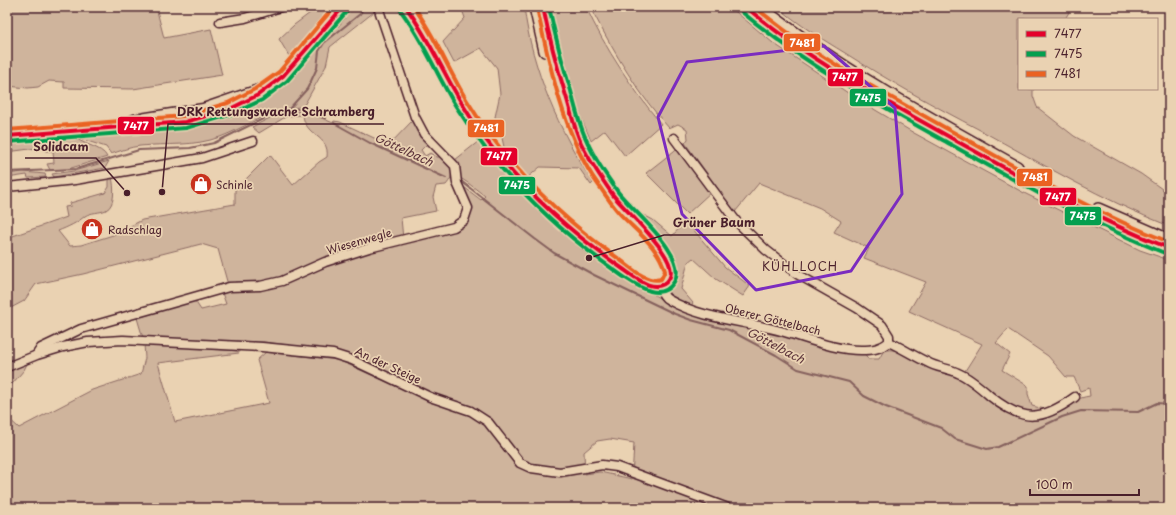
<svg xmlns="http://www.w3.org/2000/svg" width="1176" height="515" viewBox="0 0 1176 515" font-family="'Playpen Sans',sans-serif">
	<rect width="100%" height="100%" fill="#ead2b2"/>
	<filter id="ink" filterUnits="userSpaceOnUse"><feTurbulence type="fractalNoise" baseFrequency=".025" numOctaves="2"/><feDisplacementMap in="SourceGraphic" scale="8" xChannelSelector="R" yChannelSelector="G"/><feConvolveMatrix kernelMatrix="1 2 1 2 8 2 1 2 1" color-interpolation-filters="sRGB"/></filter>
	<g filter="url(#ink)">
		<g fill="#cfb49c" stroke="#8c6a64" fill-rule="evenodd">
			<path d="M7,7H156L164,38L211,29L222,75L133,89L64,88V82L49,81L38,87L28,88L7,86Z"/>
			<path d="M318,7H332L304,42L289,56L279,39L294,25Z"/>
			<path d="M358,7H373L374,12L330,47L326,66L303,107C272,107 247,127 220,137C193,147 168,143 140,146C130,147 120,151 111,154L106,147L81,139L77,135C145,130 219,133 275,89C298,70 316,47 337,26L338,27L351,11Z"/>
			<path d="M461,7H524C532,70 559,130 593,183L591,185L579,168L540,167L526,179L506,156L500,129L495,117L500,94L497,68L481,48L454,63L443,42L465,18Z"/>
			<path d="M549,7H586C606,50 632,88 661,124L625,156L605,130L591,141C572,97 557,54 549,7Z"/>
			<path d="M596,7H730L773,43L857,99L914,133L1026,194L1140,250L1169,260V508H7V417L19,428L92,390L141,374L145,358L144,344L239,351V353L158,363L175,422L269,403L257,360L266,352L338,360L405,390L409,384L354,357L337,351L264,342L143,338L137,318L195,301L201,310L226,304L222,293L251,288L466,220L460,184L481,200L485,196L468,183L459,177L455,160L479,141L530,202L582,250L672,306L740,327L767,331L865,354L868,359H879L884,350C920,346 992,397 1024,417C1053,422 1065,399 1090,396L1089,388L1080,391L1074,377H1066L1048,356L1008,329L996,343L1010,354L1002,370L1028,386V394L1032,406L1049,410L1046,413L1017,411L963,374L982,344L909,311L926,282L864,258L869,248L834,232L841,221L820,208L759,183L735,212L685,143L688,139L687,129L678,124L669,128C638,94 615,54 594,14ZM610,439L634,443L632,479L600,472L585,474L584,452L597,441Z"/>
			<path d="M778,7H1072L1065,19H1019V89H1033V96L1037,107L1074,136L1141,174L1169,194V226C1103,200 1042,164 980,130C934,106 889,81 845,53C822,39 799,25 778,7Z"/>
			<path d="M289,111L308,112L333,123L334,121L340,122L389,145L412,121L427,144L421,150L425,156L430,153L437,157H444C453,166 455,175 446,185L436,186L433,197L436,211L401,218L403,239L286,277L266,282H236L228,285L218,249L201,244L83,274L36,284L24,301L7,310V238L67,217L65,207L71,206L70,203L105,193L109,187V178L112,177C114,186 116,205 106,210C100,213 91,212 85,216C77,223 68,227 58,231L70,246L81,245L113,235L142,220L235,204V190L270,155L293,185L319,162L327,157C330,135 305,137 303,115L287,116L259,133L252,127L270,118Z"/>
			<path d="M72,135C81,145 102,146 107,157L68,169L50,170L47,164L54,163L53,151H45V147L7,152V141Z"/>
			<path d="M679,147L712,191L687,214L646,173Z"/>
			<path d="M109,161L105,168L54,177L52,174L74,171Z"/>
			<path d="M23,172L45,174L46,177L28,178L27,175L7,178V174Z"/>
			<path d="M638,212L653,220L672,236L686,221L725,267L750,286L743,296L716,279L693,258L688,262L681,289L693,303L691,306L669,294V290L677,276L678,263Z"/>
			<path d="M29,360L24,370L7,390V371Z"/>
		</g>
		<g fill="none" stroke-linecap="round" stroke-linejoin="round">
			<g stroke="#85615d" stroke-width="2">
				<path d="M289,109H303L325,118"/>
				<path d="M334,123L370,143L446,178"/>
				<path d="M7,172L76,169L139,150L190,148L214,143L269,116L289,109L307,89L311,81L317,68L319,51L324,43L360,14L363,8"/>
				<path d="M461,181L535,239L554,253L594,275L675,314L691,320L729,330L776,355L798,369L849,382L864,396L886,407L941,428L955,439L987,449L998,447L1062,417L1081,411L1138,412L1157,403L1169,404"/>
			</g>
			<g stroke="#4a1f2b" stroke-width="11">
				<g id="minor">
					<path d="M220,22L245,18L281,7"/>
					<path d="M121,125L134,119L203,108L264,87"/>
					<path d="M7,187L75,180L202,158L253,141"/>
					<path d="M660,285C661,291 663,297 669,300C702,319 744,321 781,331C807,338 833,350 861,350C873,350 880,349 889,342V336L882,325L857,308L797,274L766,250L736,221L674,138"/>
					<path d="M889,342C902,348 914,356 927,362C937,368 948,368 958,373C970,378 981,388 990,396C1023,423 1042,421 1075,397"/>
					<path d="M37,354L41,348L81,329L229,287L260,286L282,281L325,262L369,248L454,227L464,220L468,208L457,183L455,166L424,134L415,117L378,7"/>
					<path d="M7,367L37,355L63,347L88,342L123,340L262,347L333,354L352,360L430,397L471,411L488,422L520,463L531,468L560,472L602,465L617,467L728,508"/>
				</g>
			</g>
			<g stroke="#4a1f2b" stroke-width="14">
				<g id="major">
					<path d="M406,7C428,34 444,72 461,102C502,171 559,227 626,271C637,279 657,296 669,279C683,259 630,219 619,203C605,184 591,165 581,143C574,127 570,110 565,93C556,64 549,36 543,7"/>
					<path d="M535,7L545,51"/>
					<path d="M746,7C785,42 833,68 877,95C932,128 987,158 1043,188C1084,210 1125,232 1169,248"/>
					<path d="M760,7C840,69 929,118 1017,167"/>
					<path d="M7,136L185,122C225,114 267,96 294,65C311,46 324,24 343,7"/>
					<path d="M1098,209L1169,240"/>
				</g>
			</g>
			<use href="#minor" stroke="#ead2b2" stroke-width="8"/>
			<use href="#major" stroke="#ead2b2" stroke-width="11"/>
			<g stroke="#ead2b2" stroke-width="7">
				<g id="bus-1">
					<path d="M406,7C428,37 442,70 461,102C501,170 558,224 623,269C633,276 657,297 669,279C682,259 625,211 613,195C601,178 590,162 581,143C574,128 571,112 566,96C557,67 549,37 543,7"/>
					<path d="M746,7C808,60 882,99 953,139C1023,178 1094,219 1169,248"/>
					<path d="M7,136L185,122L230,109L258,95L283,76L343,7"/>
				</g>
			</g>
			<g stroke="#ead2b2" stroke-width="7">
				<g id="bus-2">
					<path d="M401,11C424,41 437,76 457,108C500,176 555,229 621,275C635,284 660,304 674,282C690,256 632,211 618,192C606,175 594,158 586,139C579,124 575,107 571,91C562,63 555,35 549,7"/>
					<path d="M742,12C804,64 878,104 948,143C1019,183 1091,224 1167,254"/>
					<path d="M7,142L186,128L232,114L262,100L287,81L347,11"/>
				</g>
			</g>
			<g stroke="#ead2b2" stroke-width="7">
				<g id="bus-3">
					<path d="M414,7C435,36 448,69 466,99C505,163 558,216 619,259C629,266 647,284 661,279L665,271C659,247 636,231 620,214C610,203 602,190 593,177C563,130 549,63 537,8"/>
					<path d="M755,7C813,56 887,95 953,132C1023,171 1094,213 1169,242"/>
					<path d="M7,130L184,116L228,103L255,89L279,72L334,7"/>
				</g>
			</g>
			<use href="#bus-1" stroke="#e4002b" stroke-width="4"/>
			<use href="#bus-2" stroke="#049f4f" stroke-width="4"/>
			<use href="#bus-3" stroke="#ea6222" stroke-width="4"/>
		</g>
	</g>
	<path fill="none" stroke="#7b2cbf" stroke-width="3" stroke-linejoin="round" d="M824,46L895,108L902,194L851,271L756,290L682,214L658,117L687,62Z"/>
	<defs>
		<g id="shop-disc" transform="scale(1.15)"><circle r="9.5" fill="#c8321e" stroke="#ead2b2"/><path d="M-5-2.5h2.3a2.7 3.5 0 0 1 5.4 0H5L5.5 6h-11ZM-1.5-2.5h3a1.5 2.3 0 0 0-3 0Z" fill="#fff"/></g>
	</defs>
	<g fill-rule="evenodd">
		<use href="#shop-disc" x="201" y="184"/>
		<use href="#shop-disc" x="92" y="229"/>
	</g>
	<g text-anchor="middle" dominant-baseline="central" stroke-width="3.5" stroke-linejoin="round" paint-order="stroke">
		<g font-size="11" fill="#4a1f2b" stroke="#ead2b2" text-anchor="start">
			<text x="216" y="184">Schinle</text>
			<text x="108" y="229">Radschlag</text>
		</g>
		<g font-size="11" fill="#4a1f2b" stroke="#ead2b2">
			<text transform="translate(359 241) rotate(-16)">Wiesenwegle</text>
			<text transform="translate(773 319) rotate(14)">Oberer Göttelbach</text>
			<text transform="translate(388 365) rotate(25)">An der Steige</text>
		</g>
		<g font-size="12" font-style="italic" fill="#5e353c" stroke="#ead2b2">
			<text transform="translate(404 149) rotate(25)">Göttelbach</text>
			<text transform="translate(776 345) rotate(28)">Göttelbach</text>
		</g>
		<g font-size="12" letter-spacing="1" fill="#4a1f2b" stroke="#ead2b2">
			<text x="800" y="266">KÜHLLOCH</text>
		</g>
	</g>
	<path fill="none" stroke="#4a1f2b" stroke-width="1.5" d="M162 192L168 124H384M127 193L96 158H25M589 258L664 235H763"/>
	<g fill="#4a1f2b" stroke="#ead2b2" stroke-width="1.5">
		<circle cx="162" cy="192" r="4"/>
		<circle cx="127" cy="193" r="4"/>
		<circle cx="589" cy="258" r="4"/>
	</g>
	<g font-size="12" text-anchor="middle" font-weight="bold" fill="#4a1f2b" stroke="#ead2b2" stroke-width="3.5" stroke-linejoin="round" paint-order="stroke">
		<text x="276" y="116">DRK Rettungswache Schramberg</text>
		<text x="61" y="151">Solidcam</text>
		<text x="714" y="227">Grüner Baum</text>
	</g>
	<g stroke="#ead2b2" stroke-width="1.5">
		<rect x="783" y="33" width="38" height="19" rx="4" fill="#ea6222"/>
		<rect x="827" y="68" width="37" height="19" rx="4" fill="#e4002b"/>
		<rect x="849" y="88" width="38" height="19" rx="4" fill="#049f4f"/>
		<rect x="117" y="116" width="38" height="19" rx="4" fill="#e4002b"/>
		<rect x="467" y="119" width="38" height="19" rx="4" fill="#ea6222"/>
		<rect x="480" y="147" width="38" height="19" rx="4" fill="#e4002b"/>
		<rect x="1016" y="168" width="37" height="19" rx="4" fill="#ea6222"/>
		<rect x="498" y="176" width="38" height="19" rx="4" fill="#049f4f"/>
		<rect x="1039" y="187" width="38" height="19" rx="4" fill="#e4002b"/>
		<rect x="1064" y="206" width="38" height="20" rx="4" fill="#049f4f"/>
	</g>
	<g font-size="11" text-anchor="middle" font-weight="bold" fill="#fff">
		<text x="802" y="47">7481</text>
		<text x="845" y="81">7477</text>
		<text x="868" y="102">7475</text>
		<text x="136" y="130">7477</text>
		<text x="486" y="132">7481</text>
		<text x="499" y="160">7477</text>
		<text x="1035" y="181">7481</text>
		<text x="517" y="189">7475</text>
		<text x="1058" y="201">7477</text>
		<text x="1083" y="220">7475</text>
	</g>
	<rect width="1176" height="515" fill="none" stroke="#ead2b2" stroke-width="24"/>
	<rect x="12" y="12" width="1152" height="491" fill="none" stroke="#4a1f2b" stroke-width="1.5" filter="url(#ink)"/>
	<rect x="1018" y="18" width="140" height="72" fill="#ead2b2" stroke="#aa8a7c"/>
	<rect x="1026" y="31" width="20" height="6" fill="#e4002b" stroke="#aa8a7c"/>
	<text x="1054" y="38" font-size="12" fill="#4a1f2b">7477</text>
	<rect x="1026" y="51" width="20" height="6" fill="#049f4f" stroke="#aa8a7c"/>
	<text x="1054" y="58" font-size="12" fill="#4a1f2b">7475</text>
	<rect x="1026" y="71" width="20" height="6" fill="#ea6222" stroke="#aa8a7c"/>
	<text x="1054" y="78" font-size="12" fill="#4a1f2b">7481</text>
	<path d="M1030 489v6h109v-6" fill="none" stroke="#4a1f2b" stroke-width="2"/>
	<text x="1036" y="489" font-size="12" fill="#4a1f2b" stroke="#ead2b2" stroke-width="3" paint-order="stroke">100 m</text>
</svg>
